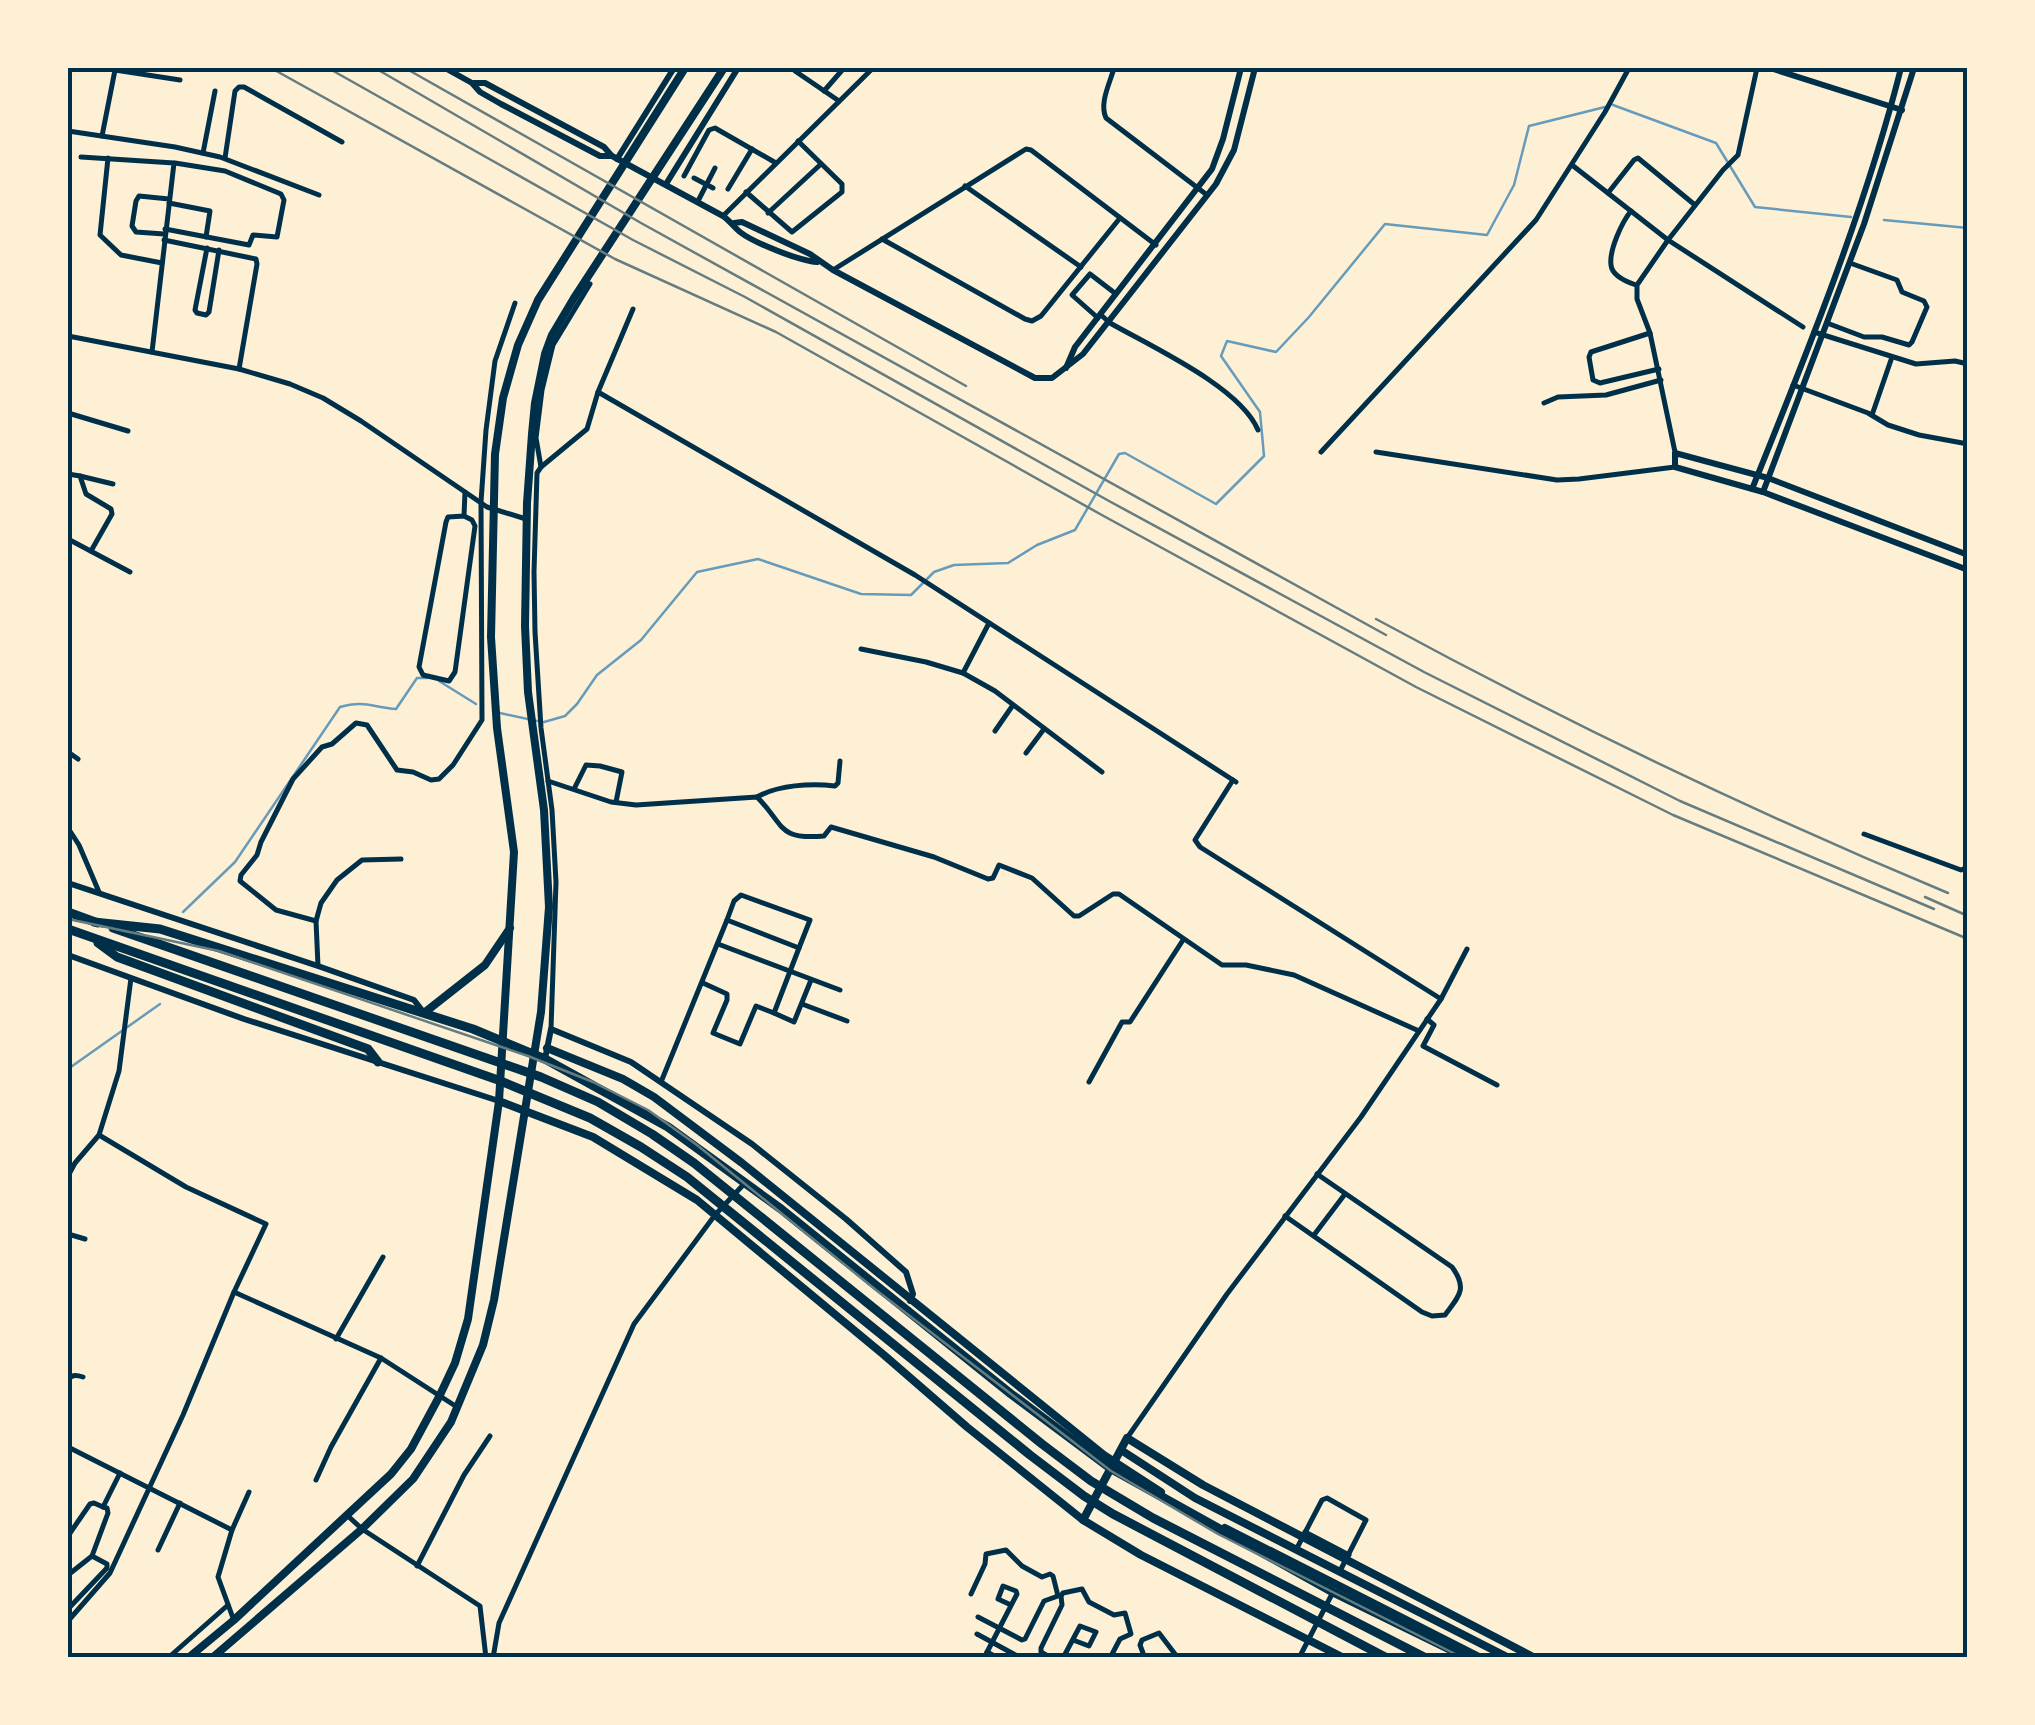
<svg xmlns="http://www.w3.org/2000/svg" width="2035" height="1725" viewBox="0 0 2035 1725" font-family="'PT Sans Narrow',sans-serif">
	<rect width="100%" height="100%" fill="#fdf0d5"/>
	<g fill="none" stroke-linecap="round" stroke-linejoin="round">
		<g stroke="#669bbc" stroke-width="2.5">
			<path d="M1613,105L1716,143L1755,207L1851,217"/>
			<path d="M1884,220L1968,228"/>
			<path d="M439,681L476,704"/>
			<path d="M500,713L537,721"/>
			<path d="M544,722L565,716L577,704L597,675L641,640L697,572L758,559L861,594L911,595L934,572L954,565L1008,563L1037,545L1075,530L1119,454L1125,453L1216,504L1264,456L1260,412L1221,356L1227,341L1276,352L1309,317L1385,224L1487,235L1514,185L1529,126L1605,107"/>
			<path d="M183,912L235,862L340,707C364,700 372,707 396,709L417,678H427"/>
			<path d="M68,1069L160,1004"/>
		</g>
		<g stroke="#003049" stroke-width="5">
			<path d="M795,68V71L839,101"/>
			<path d="M1114,68C1110,83 1099,103 1106,118L1207,195"/>
			<path d="M824,91L844,68"/>
			<path d="M68,131L175,147L220,157L319,195"/>
			<path d="M102,136L115,70L180,80"/>
			<path d="M203,153L215,91"/>
			<path d="M81,157L174,163L152,352"/>
			<path d="M108,158L100,235L121,255L162,263"/>
			<path d="M225,158L235,91L239,87H244L342,142"/>
			<path d="M1572,165L1668,240L1803,327"/>
			<path d="M684,176L709,130L715,128L776,163"/>
			<path d="M694,178L713,188"/>
			<path d="M965,186L1081,267"/>
			<path d="M728,189L752,149"/>
			<path d="M746,192L792,232L842,192V184L798,141"/>
			<path d="M1608,193L1634,160L1638,158L1695,205"/>
			<path d="M698,201L715,168"/>
			<path d="M169,203L210,211L206,237"/>
			<path d="M1631,211C1622,222 1609,250 1611,265C1612,276 1627,282 1636,285"/>
			<path d="M768,213L821,164"/>
			<path d="M723,216L873,68"/>
			<path d="M165,229L249,245L253,235L277,237L284,200L281,194L225,171L175,163"/>
			<path d="M164,234L136,232L132,226L136,201L139,196L169,199"/>
			<path d="M882,239L1025,319L1032,321L1041,316L1120,218"/>
			<path d="M164,240L256,259L257,264L239,369"/>
			<path d="M207,248L195,310L197,313L206,315L209,312L219,250"/>
			<path d="M833,270L1026,149L1031,150L1156,245"/>
			<path d="M1101,315L1110,323C1152,347 1240,387 1258,430"/>
			<path d="M1098,318L1072,295L1090,274L1116,294"/>
			<path d="M1827,323L1864,337H1882L1909,345L1912,342L1927,307L1924,301L1902,292L1897,280L1850,263"/>
			<path d="M1814,332L1916,364L1955,361L1968,364"/>
			<path d="M1650,333L1591,352L1589,357L1593,380L1600,383L1659,369"/>
			<path d="M68,336L239,369L290,384L323,398L361,421L487,507L526,519"/>
			<path d="M1793,385L1868,413L1888,425L1919,435L1968,444"/>
			<path d="M598,392L633,309"/>
			<path d="M1544,403L1558,397L1606,395L1661,380"/>
			<path d="M68,413L128,431"/>
			<path d="M1872,415L1892,357"/>
			<path d="M1321,452L1536,220L1605,112L1629,68"/>
			<path d="M1376,452L1557,480L1579,479L1675,467"/>
			<path d="M1675,452L1650,333L1637,299V285L1668,240L1723,170L1738,155L1757,68"/>
			<path d="M541,467L536,438L542,390L553,345L590,284"/>
			<path d="M68,474L80,476L86,494L111,509L112,514L91,551"/>
			<path d="M80,476L113,484"/>
			<path d="M464,516L448,517L446,522L419,667L423,675L449,681L455,672L475,526L472,520L464,516L465,492"/>
			<path d="M68,539L130,572"/>
			<path d="M861,649L926,662L963,673L989,623"/>
			<path d="M963,673L995,691L1102,772"/>
			<path d="M995,731L1013,705"/>
			<path d="M68,752L78,759"/>
			<path d="M1026,753L1044,729"/>
			<path d="M1233,780L1195,840L1200,847L1441,999"/>
			<path d="M548,781L611,802L636,805L757,797C785,825 777,840 824,836L831,827L934,857L988,879L993,878L999,865L1032,878L1074,916H1079L1113,894H1119L1222,965H1246L1294,975L1419,1031"/>
			<path d="M574,789L586,765L600,766L622,772L616,802"/>
			<path d="M757,797C778,785 811,783 835,786L838,783L840,761"/>
			<path d="M68,828L79,845L99,892"/>
			<path d="M1864,834L1961,870L1968,867"/>
			<path d="M727,920L734,901L741,895L810,920L799,948"/>
			<path d="M316,921L276,910L240,881L241,875L257,855L261,842L293,779L322,747L332,744L356,723L367,725L397,770L413,772L431,780L439,779L453,765L482,720L481,502L486,430L495,361L515,303"/>
			<path d="M718,944L840,990"/>
			<path d="M318,966L316,921L321,903L337,880L362,860L401,859"/>
			<path d="M802,1004L847,1021"/>
			<path d="M774,1013L794,1022L811,980"/>
			<path d="M1427,1019L1434,1025L1423,1046L1497,1085"/>
			<path d="M551,1029L556,882L552,810L541,728L535,632L534,572L537,473L541,467L587,429L598,392L915,575L1236,782"/>
			<path d="M661,1082L727,920L799,948L774,1013L756,1006L740,1044L713,1033L727,1000V994L703,983"/>
			<path d="M1089,1082L1122,1022H1130L1183,940"/>
			<path d="M68,1176L75,1163L99,1135L119,1071L131,978"/>
			<path d="M1285,1216L1422,1312L1432,1316L1445,1315C1459,1296 1468,1289 1452,1267L1317,1174"/>
			<path d="M68,1234L85,1239"/>
			<path d="M1314,1235L1345,1194"/>
			<path d="M234,1292L381,1358L457,1407"/>
			<path d="M336,1339L383,1257"/>
			<path d="M68,1380C72,1374 77,1375 83,1377"/>
			<path d="M1127,1438L1227,1294L1361,1117L1441,999L1467,949"/>
			<path d="M68,1447L232,1530L218,1577L233,1618"/>
			<path d="M316,1480L331,1447L381,1358"/>
			<path d="M348,1516L362,1529L480,1606L486,1658"/>
			<path d="M232,1530L249,1492"/>
			<path d="M1305,1532L1349,1555"/>
			<path d="M68,1536L90,1504L94,1503L103,1507"/>
			<path d="M1297,1548L1322,1500L1327,1498L1366,1520L1340,1571"/>
			<path d="M158,1550L180,1503"/>
			<path d="M417,1566L464,1475L490,1436"/>
			<path d="M68,1575L92,1556L108,1513L107,1508L103,1507L120,1473"/>
			<path d="M971,1594L985,1564L986,1554L1006,1550L1022,1566L1042,1577L1050,1574L1053,1576L1058,1596L1044,1601L1025,1639L1022,1640L978,1617"/>
			<path d="M68,1609L107,1568V1564L92,1556"/>
			<path d="M68,1621L110,1573L183,1415L234,1292L266,1224L186,1187L99,1135"/>
			<path d="M977,1634L1021,1658"/>
			<path d="M987,1652L998,1658"/>
			<path d="M168,1658L228,1605"/>
			<path d="M493,1658L499,1623L634,1324L715,1215L744,1184"/>
			<path d="M984,1658L1017,1594L1016,1591L1003,1586L998,1599L1011,1605"/>
			<path d="M1051,1658L1041,1652V1648L1062,1605L1061,1596L1063,1593L1082,1589L1089,1602L1114,1615L1125,1613L1131,1634L1120,1639L1110,1658"/>
			<path d="M1063,1658L1080,1626L1096,1632L1089,1646L1073,1640"/>
			<path d="M1141,1658L1143,1653L1140,1645L1142,1640L1159,1633L1178,1658"/>
			<path d="M1299,1658L1332,1594"/>
		</g>
		<g stroke="#003049" stroke-width="6">
			<path d="M445,68L472,83L480,92L501,104L600,156H612L723,216C730,221 734,227 740,232C754,243 800,261 817,262"/>
			<path d="M1770,68L1902,110"/>
			<path d="M474,83H485L604,147L611,155"/>
			<path d="M617,159L674,68"/>
			<path d="M666,184L738,68"/>
			<path d="M734,223L742,222L810,254L833,270L1035,378H1052L1083,354L1216,184L1234,150L1255,68"/>
			<path d="M1066,368L1075,347L1212,169L1223,139L1241,68"/>
			<path d="M1752,489C1807,353 1865,210 1901,68"/>
			<path d="M1763,492L1864,224L1914,68"/>
			<path d="M1968,555L1768,478L1675,453V467L1763,492L1968,570"/>
			<path d="M68,883L318,966L414,1000L424,1013"/>
			<path d="M68,955L244,1019L499,1101"/>
			<path d="M545,1059L551,1029L631,1062L752,1144L846,1219L906,1272L913,1294L910,1301"/>
		</g>
		<g stroke="#003049" stroke-width="8">
			<path d="M547,1048L623,1079L654,1097L742,1163L1104,1455L1161,1492"/>
			<path d="M499,1101L593,1137L697,1200L884,1355L967,1427L1083,1520L1141,1555L1344,1658"/>
			<path d="M1121,1450L1195,1498L1509,1658"/>
			<path d="M1083,1520L1127,1438L1203,1485L1535,1658"/>
			<path d="M1225,1528L1481,1658"/>
		</g>
		<g stroke="#003049" stroke-width="8">
			<path d="M424,1013L485,965L510,928"/>
			<path d="M188,1658L234,1620L391,1474L411,1449L439,1397L455,1363L468,1319L499,1101L514,852L497,728L491,637L495,454L503,398L518,345L538,300L685,68"/>
			<path d="M212,1658L362,1529L413,1479L451,1422L483,1345L494,1300L541,1012L549,907L544,810L528,692L525,626L527,503L532,434L535,403L545,354L552,335L574,298L724,68"/>
		</g>
		<g stroke="#003049" stroke-width="9">
			<path d="M68,912L98,923"/>
			<path d="M94,922L160,929L473,1029L545,1059L668,1127L781,1209L1011,1394L1110,1468L1333,1592L1468,1658"/>
			<path d="M113,928L541,1077L598,1102L652,1134L694,1163L1042,1444L1091,1481L1153,1518L1426,1658"/>
			<path d="M68,929L498,1080L590,1118L641,1147L687,1177L1030,1455L1084,1496L1113,1514L1387,1658"/>
			<path d="M98,943L117,957L368,1049L378,1062"/>
		</g>
		<g stroke="#657d81" stroke-width="2.5">
			<path d="M271,68L615,259L776,332L1100,514L1416,687L1673,815L1968,939"/>
			<path d="M328,68L633,240L745,297L1109,501L1424,672L1680,801L1934,909"/>
			<path d="M375,68L641,223L1386,635"/>
			<path d="M405,68L966,386"/>
			<path d="M1376,619C1562,720 1753,812 1948,893"/>
			<path d="M1925,897L1968,916"/>
			<path d="M68,919L219,951L528,1056L593,1082L648,1110L697,1145L876,1290L1111,1471L1218,1534L1463,1658"/>
		</g>
	</g>
	<rect width="2035" height="1725" fill="none" stroke="#fdf0d5" stroke-width="140"/>
	<rect x="70" y="70" width="1895" height="1585" fill="none" stroke="#003049" stroke-width="4"/>
</svg>
